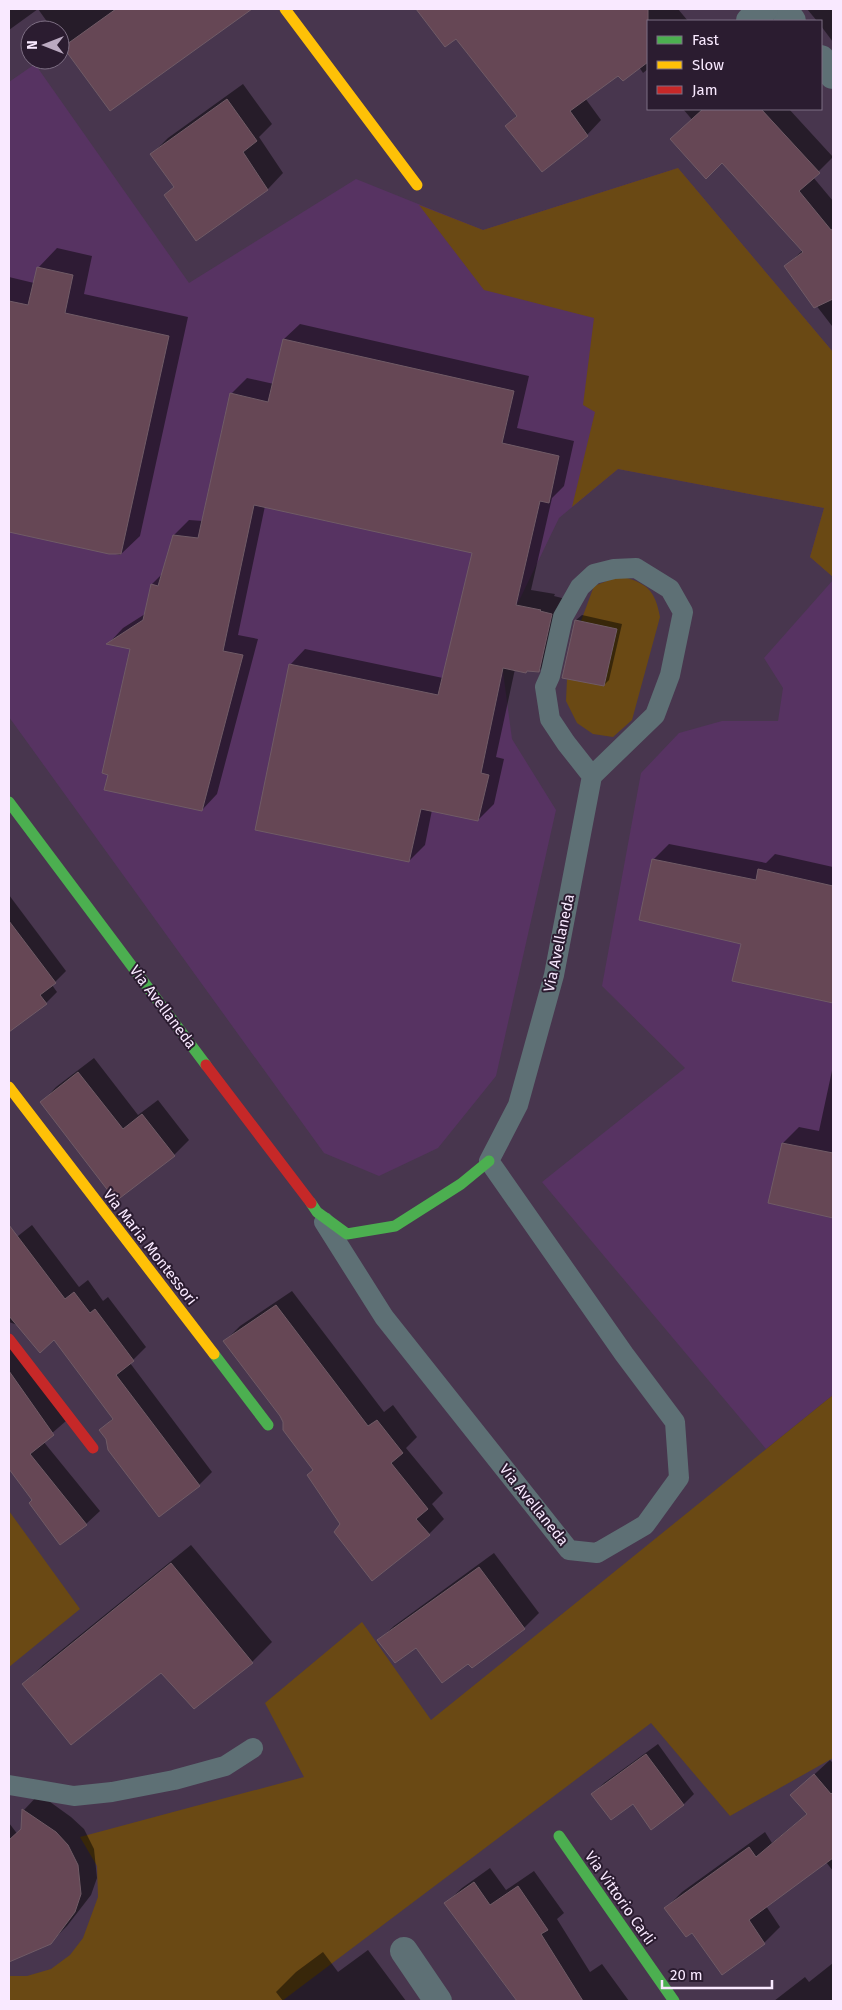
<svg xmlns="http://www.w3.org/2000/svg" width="842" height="2010" viewBox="0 0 842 2010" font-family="'Fira Sans',sans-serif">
	<rect width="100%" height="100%" fill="#48364e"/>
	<g fill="#573362">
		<path d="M35,64L189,283L356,179L483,230L678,168L833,352V577L810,557L824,508L618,469L559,518L499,642L512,739L556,810L496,1076L438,1148L379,1176L324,1153L9,717V82Z"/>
		<path d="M833,580V1395L766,1449L542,1182L685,1068L602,986L641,773L679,733L722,721H778L783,688L764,658Z"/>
	</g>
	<g fill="#6a4914">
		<path d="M678,168L833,352V577L810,557L824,508L618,469L572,507L595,412L583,405L594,318L484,290L419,205L483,230Z"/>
		<path d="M620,576C647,583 655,590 660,617L632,720L613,737L593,734L577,723L566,701L567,679L574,680L586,622L581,621L594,586Z"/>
		<path d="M833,1395V1758L730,1816L651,1723L282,2001H9V1976H27L51,1969L70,1955L83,1938L98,1897L97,1866L80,1837L304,1777L265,1703L362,1622L431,1720Z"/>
		<path d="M9,1511L80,1609L9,1667Z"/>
	</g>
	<g fill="#0007">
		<path d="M9,9H244L230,23L110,109L60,40V30H53L38,9L9,30Z"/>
		<path d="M418,9H678L688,21H648V69L643,73L639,67L619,74L585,98L601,120L587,135L507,126L517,115L457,37L445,46Z"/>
		<path d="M807,9H833V42L821,26V21H817Z"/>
		<path d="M243,84L272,124L259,137L283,173L268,189L197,240L175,187L152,154L168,138Z"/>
		<path d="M683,109H789L833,157L813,177L833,201L832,326L786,266L803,250Z"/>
		<path d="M57,248L92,256L84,294L188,317L140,536L120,555L9,531V277L34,283L38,268Z"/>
		<path d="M300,324L529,376L517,428L574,441L564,486L552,498L531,590L555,594L554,596L566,599L554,656L538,672L515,669L496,757L504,759L494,804L478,820L432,810L425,845L409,861L290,665L305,649L443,678L473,552L265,506L238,635L258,639L217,794L202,810L131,649L109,643L123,628L145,614L152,584L163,573L174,535L189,520L203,521L231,394L247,378L274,384L284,339Z"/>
		<path d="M582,615L622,624L609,680L604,685L563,677L576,620Z"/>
		<path d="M669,844L766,863L775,854L833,867V1002L734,980L742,943L653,860Z"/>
		<path d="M9,895L66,971L52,985L57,992L46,1003L9,1031Z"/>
		<path d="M94,1058L138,1115L158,1100L189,1140L174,1155L117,1200L42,1102L56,1087Z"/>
		<path d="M833,1066V1216L770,1202L783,1143L799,1127L819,1131Z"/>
		<path d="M32,1225L79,1287L88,1280L103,1301L108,1297L146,1347L130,1363L212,1472L199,1485L107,1438L101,1430L114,1417L54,1338L9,1322V1243Z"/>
		<path d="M292,1291L384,1412L393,1405L417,1437L406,1448L443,1493L432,1504L444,1519L429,1534L342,1524L314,1470L281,1415L225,1341L240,1326Z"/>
		<path d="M9,1334L66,1421L43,1441L100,1511L86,1524L61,1543L33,1500L9,1466Z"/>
		<path d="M191,1545L272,1642L252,1662L194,1708L161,1671L24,1684L43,1665Z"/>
		<path d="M494,1553L539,1613L524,1628L416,1646L379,1640L394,1626Z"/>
		<path d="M658,1744L694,1794L683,1805L633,1802L593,1794L604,1783Z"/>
		<path d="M830,1760L833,1763V1871L826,1862L766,1906L780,1927L764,1943L692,1931L666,1908L682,1892L765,1832L772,1843L808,1813L792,1795Z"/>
		<path d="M39,1794L71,1817L84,1829L94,1849L97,1878L91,1895L67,1926L50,1943L24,1954L9,1955V1823L22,1840L24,1810Z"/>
		<path d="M490,1868L506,1890L534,1871L564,1913L557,1919L590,1972L602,1964L629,2001H517L446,1903L462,1888Z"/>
		<path d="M368,1950L406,2001H283L276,1992L296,1972L323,1952L338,1972Z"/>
		<path d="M833,1963V2001H774L805,1977L809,1982Z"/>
	</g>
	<g fill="#664755" stroke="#705b66">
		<path d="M116,9H252L110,111L63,47Z"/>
		<path d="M416,9H648V62L623,81L618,76L570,111L588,136L542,172L505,126L517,116L456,39L445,47Z"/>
		<path d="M227,99L257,141L243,152L268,190L196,241L164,195L174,187L150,154Z"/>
		<path d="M703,109H761L820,173L799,191L831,230L833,229V299L814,308L784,266L803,252L722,163L706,179L670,139Z"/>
		<path d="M37,267L73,275L65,313L169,336L121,554H109L9,532V301L28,305Z"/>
		<path d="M283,339L514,391L502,443L559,456L549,503L540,501L516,605L541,610L540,611L552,614L539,672L527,671L526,673L503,668L481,773L489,775L478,821L421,809L409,862L255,830L289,664L438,695L472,553L254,505L223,651L243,655L202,811L104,790L108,775L102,773L130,649L106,644L143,620L151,584L158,586L173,535L198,538L230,393L268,402Z"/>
		<path d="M575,620L617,629L604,686L562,678Z"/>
		<path d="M652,859L756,880L758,869L833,886V1003L732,981L741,944L639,920Z"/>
		<path d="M9,921L56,983L40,995L47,1004L9,1032Z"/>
		<path d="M78,1072L123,1129L142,1114L175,1156L116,1201L40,1102Z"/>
		<path d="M782,1143L833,1153V1218L768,1203Z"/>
		<path d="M9,1225L65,1299L74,1292L90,1313L95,1309L134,1361L116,1375L200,1486L159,1517L108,1450L106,1439L99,1430L113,1419L54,1340L40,1353L9,1316Z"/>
		<path d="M276,1305L368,1426L377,1420L403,1453L391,1463L428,1509L416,1519L430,1535L372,1581L334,1532L340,1524L307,1475L313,1470L283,1430V1422L280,1416L223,1341Z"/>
		<path d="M9,1371L54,1435L30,1454L87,1525L60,1545L29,1503L32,1500L9,1469Z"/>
		<path d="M171,1563L253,1663L194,1709L161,1673L71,1745L22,1684Z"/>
		<path d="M479,1567L525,1629L472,1668L468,1664L442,1683L416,1648L395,1663L377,1640Z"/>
		<path d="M646,1754L684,1805L651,1830L633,1804L611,1820L591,1794Z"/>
		<path d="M814,1774L831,1794L833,1792V1858L749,1920L765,1944L722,1975L692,1933L686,1937L664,1908L749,1847L756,1857L807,1814L790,1795Z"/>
		<path d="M22,1809L56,1832L68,1845L78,1865L81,1894L75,1912L51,1944L9,1962V1840L21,1829Z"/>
		<path d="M474,1882L490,1905L518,1886L548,1930L541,1934L583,2001H517L444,1903Z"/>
	</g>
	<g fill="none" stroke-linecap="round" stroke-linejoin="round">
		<g stroke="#5e7075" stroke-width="20">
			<path d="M324,1222L384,1317L569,1550L597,1553L645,1525L679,1478L675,1422L624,1354L489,1161L518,1105L554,975L592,776L655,715L670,675L683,612L670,589L636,568L614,569L594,574L580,587L563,617L550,676L545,687L550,719L566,743L592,776"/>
			<path d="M9,1785L74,1796L112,1792L174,1780L225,1766L253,1748"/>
		</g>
		<g stroke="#5e7075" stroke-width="28">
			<path d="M783,9L792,21"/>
			<path d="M750,21L764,9"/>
			<path d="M821,59L833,75"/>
			<path d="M404,1951L438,2001"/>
		</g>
		<g stroke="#4caf50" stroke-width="11">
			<path d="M9,802L206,1065"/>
			<path d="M311,1203L317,1212L347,1234L395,1226L461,1184L489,1161"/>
			<path d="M214,1354L268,1425"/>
			<path d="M559,1836L674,2001"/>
		</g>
		<g stroke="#ffc107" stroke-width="11">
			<path d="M285,9L417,185"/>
			<path d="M9,1087L214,1354"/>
		</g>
		<g stroke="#c62828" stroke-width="11">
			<path d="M206,1065L311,1203"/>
			<path d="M9,1339L93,1448"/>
		</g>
	</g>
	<g text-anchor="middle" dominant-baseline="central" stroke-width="4" stroke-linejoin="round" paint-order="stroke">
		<g font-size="15" fill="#f9e9ff" stroke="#2b1c30">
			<text transform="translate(559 943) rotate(-78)">Via Avellaneda</text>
			<text transform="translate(163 1007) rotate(53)">Via Avellaneda</text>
			<text transform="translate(150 1247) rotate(52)">Via Maria Montessori</text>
			<text transform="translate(534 1505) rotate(51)">Via Avellaneda</text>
			<text transform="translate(620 1898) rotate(55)">Via Vittorio Carli</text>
		</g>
	</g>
	<rect width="842" height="2010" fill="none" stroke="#f9e9ff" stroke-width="20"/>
	<rect x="647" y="20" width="175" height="90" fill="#2b1c30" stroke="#7d6e83"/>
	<rect x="657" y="36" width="25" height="8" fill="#4caf50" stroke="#7d6e83"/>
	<text x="692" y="45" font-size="15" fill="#f9e9ff">Fast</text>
	<rect x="657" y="61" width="25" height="8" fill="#ffc107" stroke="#7d6e83"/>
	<text x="692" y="70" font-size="15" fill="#f9e9ff">Slow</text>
	<rect x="657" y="86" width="25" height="8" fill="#c62828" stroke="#7d6e83"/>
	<text x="692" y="95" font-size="15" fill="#f9e9ff">Jam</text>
	<g transform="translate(45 45) rotate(270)"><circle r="24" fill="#2b1c30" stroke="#7d6e83"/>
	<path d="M0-4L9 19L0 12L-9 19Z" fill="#bbaac1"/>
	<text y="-8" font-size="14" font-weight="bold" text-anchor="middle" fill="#f9e9ff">N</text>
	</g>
	<path d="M662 1980v8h110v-8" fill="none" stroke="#f9e9ff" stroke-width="2.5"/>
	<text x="670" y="1980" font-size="15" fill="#f9e9ff" stroke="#2b1c30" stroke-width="4" paint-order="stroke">20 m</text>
</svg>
